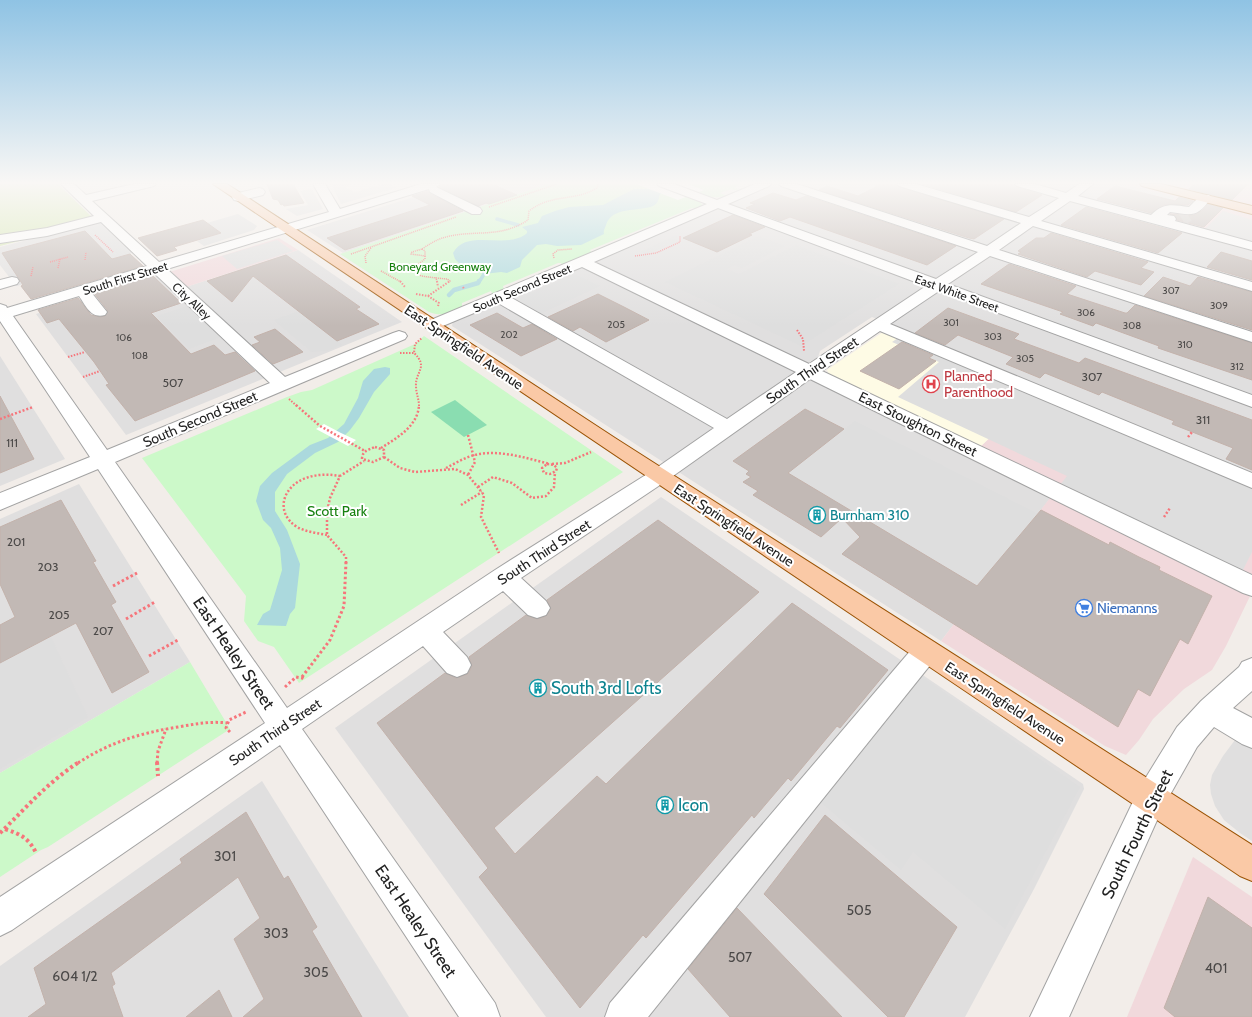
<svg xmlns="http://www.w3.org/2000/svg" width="1252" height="1017" viewBox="0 0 1252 1017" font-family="Cabin,sans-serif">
	<rect width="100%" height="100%" fill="#f2ede9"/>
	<g fill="#e0dfdf">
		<path d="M456,184H547L343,253L307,230Z"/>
		<path d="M774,184H1127L1177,196L1150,217L1252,248V476L872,317L820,351L818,357L797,370L1051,497L941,641L452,326L453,321Z"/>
		<path d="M105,220L139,251L16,286L0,265V247Z"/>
		<path d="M298,250L402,322L126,435L36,314L163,274L180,289Z"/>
		<path d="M0,356L65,459L0,486Z"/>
		<path d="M79,484L190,662L0,773V519Z"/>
		<path d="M661,497L1083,784L1084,789L1034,889L965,1017H546L335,728Z"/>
		<path d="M1252,722V841L1240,833L1224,820L1215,806L1211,794L1210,785L1212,775L1223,756L1238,736Z"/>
		<path d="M262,781L409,1017H0V966Z"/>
	</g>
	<g fill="#f1d9dc">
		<path d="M1121,184H1252V244L1150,217L1175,197Z"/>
		<path d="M279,238L298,250L180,289L163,274Z"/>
		<path d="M1036,394L1252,486V592L1226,646L1212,670L1184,689L1153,719L1139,740L1126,755L1105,746L941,641L1059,486L979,448Z"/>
		<path d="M1193,857L1252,897V1017H1127Z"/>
	</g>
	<path fill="#fefbe5" d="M886,330L1036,394L979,448L829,374L827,370Z"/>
	<path fill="#d5e9b1" d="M0,184H58L96,221L0,246Z"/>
	<g fill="#ccf9c9">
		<path d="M548,184H651L698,201L704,206L697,209L692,208L590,250L592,253L562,266L561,263H558L503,286L504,291L493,295L491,291L462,303V309C450,313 441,317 429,312L340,254Z"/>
		<path d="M675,184H743L735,187L740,191L731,189L720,193L727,196C710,201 690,190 675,184Z"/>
		<path d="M424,336L623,472L299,683L274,647L258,641L244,621L246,596L142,458L287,397L301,392L312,390L415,344Z"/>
		<path d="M190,662L230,729L48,847L41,850L0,877V773Z"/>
	</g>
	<path fill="#8addb1" d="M455,400L487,425L464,437L431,412Z"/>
	<g fill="#dedede">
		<path d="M331,184H351L344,187L355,192L383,184H389L396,188L341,204Z"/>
		<path d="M312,189L323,209L297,216L286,209L308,205L300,191Z"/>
		<path d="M1223,211L1252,220V244L1203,231Z"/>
		<path d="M238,214L257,226L254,230L204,246L197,241L220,233L207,223Z"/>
		<path d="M101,225L131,254L16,286L8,275L110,247L90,228Z"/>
		<path d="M677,235L678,241L655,251L645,254L640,252Z"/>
		<path d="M758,236L785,246L742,268L735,265L727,269L739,274L796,245L899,284L801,346L665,282Z"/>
		<path d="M277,240L293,251L237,269L222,256Z"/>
		<path d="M575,274L600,286L540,314L515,300Z"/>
		<path d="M190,305L224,336L189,349L157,316Z"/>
		<path d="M316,305L321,329L342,345L329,350L312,352L274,320Z"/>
		<path d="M901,336L1252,487V552L1242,572L1060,485L1067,476L898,397L939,362L892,342Z"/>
		<path d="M855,421L1038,514L977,586L787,474Z"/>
		<path d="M51,637L88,717L0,769V663Z"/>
		<path d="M921,676L1080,787L1005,929L913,852L901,870L820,802Z"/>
	</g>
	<g fill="#abd9dd">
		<path d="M664,184H690L660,194C658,199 659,203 653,206C638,212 612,206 606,225C605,229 603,230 604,234L581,245L557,246L546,244L537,245L522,260L520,267L507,273L501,272L484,274L462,266L455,259L453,253C467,227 507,251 527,233V231L522,227L538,223L542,216L555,211L569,207L603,205L634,189H647Z"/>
		<path d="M385,367L390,368V374L374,392L359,418L350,430L338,442L315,453L287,474L275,492V511L287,530L300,564L295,608L290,614L286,626L257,625L263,614L270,610L282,570L280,548L271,528L263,520L256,501L260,486L272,473L310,445L328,438L344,424L358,398L363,381L374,369Z"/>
	</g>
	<g fill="#fff">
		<path d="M636,184H688L704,190L678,200Z"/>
		<path d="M324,424L341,433L356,440L348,446L316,429Z"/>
	</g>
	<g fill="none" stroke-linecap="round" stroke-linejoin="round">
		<g stroke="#abd9dd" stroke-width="3.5">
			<path d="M497,219L518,225"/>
			<path d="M479,282L488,268"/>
		</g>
		<path stroke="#abd9dd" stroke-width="4.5" d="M449,295L454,290L478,283L479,281"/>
	</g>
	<g fill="#c2b9b5" stroke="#c3b2ab">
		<path d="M267,184H293L304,203L284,206L283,204L281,205L278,200L273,199Z"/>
		<path d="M441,184H492L517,195L489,204L486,203L478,206L439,187Z"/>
		<path d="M876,184H896L899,187L1004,219L974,239L969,238L819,190L827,186L858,196L876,187Z"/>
		<path d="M922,184H1014L1017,187L1042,195L1016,212Z"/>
		<path d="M1195,184H1248L1232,200L1189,189Z"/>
		<path d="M1115,186L1175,201L1179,197L1193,201L1188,205L1173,204L1164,205L1151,213L1097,199Z"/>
		<path d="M428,191L429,193L463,211L345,250L327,238L430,205L412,196Z"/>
		<path d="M773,193L796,200L806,196L956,246L927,265L790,217L780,221L746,208L755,204L750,203Z"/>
		<path d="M1208,204L1223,208L1204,227L1177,220L1175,215L1170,214L1194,215L1203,210Z"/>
		<path d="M1086,207L1182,233L1158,253L1061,225Z"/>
		<path d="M733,215L765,227L749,234L752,235L717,252L683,238Z"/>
		<path d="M203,220L221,233L174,247L177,250L157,256L138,238Z"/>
		<path d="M85,231L112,259L130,254L143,266L31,299L21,286L23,285L2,253Z"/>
		<path d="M1051,233L1148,262L1141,268L1154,272L1141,285L1095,271L1087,277L1018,254L1021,252L1018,251L1036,238H1044Z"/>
		<path d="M1221,252L1252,261V280L1207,267Z"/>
		<path d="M286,255L360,307L356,309L379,324L337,341L253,276L232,302L207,281Z"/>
		<path d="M1009,264L1076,286L1067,294L1125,313H1127L1135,305L1252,343V380L1158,348L1159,346L1096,323L1093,326L1060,314L1063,312L981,284Z"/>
		<path d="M152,275L181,303L151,313L191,354L214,345L225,355L235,352L255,371L135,421L106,385L109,384L94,362L59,319L47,323L38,310L78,298L91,315L100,317L105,316L108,311L94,293Z"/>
		<path d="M1163,277L1190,286L1198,277L1252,292V330L1144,296Z"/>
		<path d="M598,294L624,307L649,320L606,342L580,327L573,331L548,317Z"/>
		<path d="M948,308L1019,334L1014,339L1079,363L1085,358L1252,420V470L1226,459L1233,448L1172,424L1174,421L1102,392L1099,395L1045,373L1040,378L1006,364L1013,357L958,335L945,345L915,333Z"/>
		<path d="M497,313L523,328L532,324L557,339L521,356L470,325Z"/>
		<path d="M275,329L303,352L273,364L252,345L260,342L254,337Z"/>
		<path d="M902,342L933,355L929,358L936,361L899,389L860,371Z"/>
		<path d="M0,396L34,459L0,473Z"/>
		<path d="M805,409L844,429L788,473L977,586L1041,510L1109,545L1110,542L1139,557L1160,567L1159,570L1212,596L1188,644L1180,639L1150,696L1138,689L1118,727L842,554L860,537L842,518L821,537L753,495L758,491L743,482L751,477L746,474L749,471L733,461Z"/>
		<path d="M61,500L96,561L93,562L116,602L111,605L149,672L112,693L76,623L0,663V625L15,617L0,584V527Z"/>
		<path d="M658,520L759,592L494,828L515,854L597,776L606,784L792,603L888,670L840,728L837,726L791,781L788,778L754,818L752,815L646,938L643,935L580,1008L479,877L488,868L377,723L445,673L456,678L468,674L472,666L469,657L526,615L537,619L546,616L551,609L547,600Z"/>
		<path d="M246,812L284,879L288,876L317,927L312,931L362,1017H243L264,999L234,939L260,918L238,877L111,973L115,984L112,986L123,1017H28L46,1004L34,968L182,863L180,859Z"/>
		<path d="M825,815L957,927L904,1017H888L764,894Z"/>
		<path d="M1208,897L1252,928V1017H1175L1164,1008Z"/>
		<path d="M737,908L842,1017H730L688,969Z"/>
		<path d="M219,990L232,1017H186Z"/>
	</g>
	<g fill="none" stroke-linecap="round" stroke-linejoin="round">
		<path stroke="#c8c4c1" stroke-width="13" stroke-dasharray="13 6" stroke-linecap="butt" d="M1182,219L1188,215"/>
		<g stroke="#a3a3a3" stroke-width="2">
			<g id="minor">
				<path d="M61,184H74L86,195L134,184H156L154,186L92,201L159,262L329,212L313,184H325L340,209L421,184H440L436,187L480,208L482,211L480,214H472L430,192L429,189L167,269L285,377L393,333L399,331L405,333L407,336L405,339L115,462L287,708L495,570L652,471L714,428L498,303L438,328L432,330L426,328L424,325L426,322L707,204L659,186L657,184H674L717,200L755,184H771L769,186L728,204L936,279L978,252L781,186L779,184H797L987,246L1021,223L899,186L897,184H916L1029,217L1059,198L1017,186L1015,184H1035L1066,193L1079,184H1093L1078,196L1151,215C1164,202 1173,205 1189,207L1201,195H1209L1211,198C1197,218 1192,215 1170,212L1167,215L1174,216L1176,219L1175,221L1252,242V250L1070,201L1041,221L1252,282V291L1033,226L999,250L1252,332V342L990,256L948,284L1252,395V407L939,291L890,324L1252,473V488L880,331L822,371L1252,575V596L1243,593L810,379L666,481L521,578L546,601L550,608L546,615L537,618L528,615L503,591L443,632L467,657L471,665L467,673L457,677L447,673L423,646L302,729L495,1003L500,1017H459L280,745L12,930L0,936V897L265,723L98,469L0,510V493L90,457L0,321V304L6,306L7,308L147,266L101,222L47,236L0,243V235L47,228L94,216ZM718,208L926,286L809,364L594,262ZM582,267L796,372L727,419L510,297ZM154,273L270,383L107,450L13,316L79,296C86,306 91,319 105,315L107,312L91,292Z"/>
				<path d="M259,188L263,189L265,192L263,195L238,201L234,200L232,197L234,194Z"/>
				<path d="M12,277L17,278L19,281L17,284L0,289V280Z"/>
				<path d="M926,640L935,643L939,651L935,659L648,1017H605L610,1003L917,643Z"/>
				<path d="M1252,658V691L1233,708L1252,718V748L1242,744L1214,727L1197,747L1162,809L1069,1017H1030L1140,787L1177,727L1201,701L1239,667L1242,662Z"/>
			</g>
		</g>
		<g stroke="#9b5304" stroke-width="2">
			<g id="major">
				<path d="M213,184H227L615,438L1252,845V881L1240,876Z"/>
				<path d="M1140,184H1161L1252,206V214L1142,186Z"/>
			</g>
		</g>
		<g stroke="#f6757b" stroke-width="1.5" stroke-dasharray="1 1" stroke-linecap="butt">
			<path d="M489,207L557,184"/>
			<path d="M95,235L113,252"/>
			<path d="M422,249C431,243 439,238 450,236C480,230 500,238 528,220L529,211C552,193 574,202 597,188L598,184"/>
			<path d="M422,249L425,251V256L411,254L412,252Z"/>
			<path d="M351,254L456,217"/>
			<path d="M425,256V259L417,265L415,271L421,276L436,278"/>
			<path d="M635,256L656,253L680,242V236"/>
			<path d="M554,258L553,254L558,250L572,249"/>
			<path d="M85,260L86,252"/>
			<path d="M50,262L68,257"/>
			<path d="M366,263L365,256L371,248"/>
			<path d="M58,268L60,259"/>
			<path d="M381,271L401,282"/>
			<path d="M31,276L33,267"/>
			<path d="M437,282L436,278L447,279L450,281L449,282"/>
		</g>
		<g stroke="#f6757b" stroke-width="2" stroke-dasharray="1.5 1.5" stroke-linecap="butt">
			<path d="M400,281L405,287"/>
			<path d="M437,281L438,287"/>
			<path d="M463,287L464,289"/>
			<path d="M416,294L428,296L439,303L438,306"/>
			<path d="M428,296L450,281"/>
			<path d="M797,330L803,339L804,351"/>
			<path d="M400,353H414"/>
			<path d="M68,357L85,352"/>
			<path d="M83,377L100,371"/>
			<path d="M289,399L297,406"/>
			<path d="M419,406C419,399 416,393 416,386C415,372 429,367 414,353L415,344L422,338"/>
		</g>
		<g stroke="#f6757b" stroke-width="2.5" stroke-dasharray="2 2" stroke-linecap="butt">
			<path d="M296,405L320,426L365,451"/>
			<path d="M0,419L33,407"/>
			<path d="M468,435L475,462L468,475"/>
			<path d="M1188,437L1192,432"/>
			<path d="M375,447L384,450V457L373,462L362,459C362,451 368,450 375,447Z"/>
			<path d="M381,448C397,438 418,426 419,405"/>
			<path d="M384,457L400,468L415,472L455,469L468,475L484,495L481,517L499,553"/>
			<path d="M547,464L554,465L557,468L556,471L550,474L544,473L542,468Z"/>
			<path d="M552,464L565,463L591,452"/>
			<path d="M446,468C454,464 462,459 471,456C497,448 525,458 550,464"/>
			<path d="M478,487L493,477L512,483L532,498L546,496L554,487L555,472"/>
			<path d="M461,505L482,492"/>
			<path d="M1164,517L1170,508"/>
			<path d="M327,535C317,533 306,532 297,527C274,512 283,486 306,478C317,474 329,474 340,476"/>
			<path d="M346,563V557L327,535V512L330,498L340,476L364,461"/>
		</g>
		<g stroke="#f6757b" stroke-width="3" stroke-dasharray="2.5 2.5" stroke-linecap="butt">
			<path d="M113,586L137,573"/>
			<path d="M126,619L155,602"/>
			<path d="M149,656L178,640"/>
			<path d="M302,677L330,640L344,606L346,562"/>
			<path d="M285,687L296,677L302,678L305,680"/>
			<path d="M230,732L226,728L229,720L246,712"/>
			<path d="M78,763C110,742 141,733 178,727C195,724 210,721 227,723"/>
			<path d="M157,763L158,751L166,729"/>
		</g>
		<g stroke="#f6757b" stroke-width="4" stroke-dasharray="3 3" stroke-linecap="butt">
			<path d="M157,762L158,776"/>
			<path d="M5,829C20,834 29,838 36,853"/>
			<path d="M0,833C27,807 47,783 79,762"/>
		</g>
		<use href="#minor" fill="#fff" fill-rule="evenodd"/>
		<use href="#major" fill="#fac9a6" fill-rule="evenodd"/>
	</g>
	<linearGradient id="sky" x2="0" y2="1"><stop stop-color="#8fc3e4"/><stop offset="0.56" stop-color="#f9f7f5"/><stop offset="1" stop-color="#f9f7f5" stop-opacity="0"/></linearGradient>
	<rect width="1252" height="326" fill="url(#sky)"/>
	<defs>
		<g id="hospital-ring" transform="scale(0.9)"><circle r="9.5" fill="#fff" stroke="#e0444e" stroke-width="1.5"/><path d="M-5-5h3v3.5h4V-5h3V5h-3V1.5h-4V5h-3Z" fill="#e0444e"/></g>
		<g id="building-ring" transform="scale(0.9)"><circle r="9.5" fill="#fff" stroke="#0f9aa8" stroke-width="1.5"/><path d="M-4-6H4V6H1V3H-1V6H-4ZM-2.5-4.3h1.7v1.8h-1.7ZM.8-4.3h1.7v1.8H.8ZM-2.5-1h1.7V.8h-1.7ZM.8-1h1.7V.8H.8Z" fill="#0f9aa8"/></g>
		<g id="supermarket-ring" transform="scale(0.9)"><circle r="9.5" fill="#fff" stroke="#3f7fe0" stroke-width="1.5"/><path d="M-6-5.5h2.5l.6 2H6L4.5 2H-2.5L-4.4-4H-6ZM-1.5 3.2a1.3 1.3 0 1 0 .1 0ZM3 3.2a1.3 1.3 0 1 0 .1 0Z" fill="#3f7fe0"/></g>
	</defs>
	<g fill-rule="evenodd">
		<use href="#hospital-ring" x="931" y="384"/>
		<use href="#building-ring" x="817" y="515"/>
		<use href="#supermarket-ring" x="1084" y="608"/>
		<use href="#building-ring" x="538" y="688"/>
		<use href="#building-ring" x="665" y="805"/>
	</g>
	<g text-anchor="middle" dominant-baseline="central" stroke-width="4" stroke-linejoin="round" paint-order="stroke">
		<g font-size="10" fill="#4a4847">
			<text x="1171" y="290">307</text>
			<text x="1219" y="305">309</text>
			<text x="1086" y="312">306</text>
			<text x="951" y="322">301</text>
			<text x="616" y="324">205</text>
			<text x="1132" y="325">308</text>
			<text x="509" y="334">202</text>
			<text x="993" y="336">303</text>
			<text x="124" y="337">106</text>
			<text x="1185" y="344">310</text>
			<text x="140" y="355">108</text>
			<text x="1025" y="358">305</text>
			<text x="1237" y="366">312</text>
		</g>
		<g font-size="12" fill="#16800f" stroke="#fff">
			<text x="440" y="266">Boneyard Greenway</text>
		</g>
		<g font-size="12" fill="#222" stroke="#fff">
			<text transform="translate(125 278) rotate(-17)">South First Street</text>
			<text transform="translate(522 288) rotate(-23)">South Second Street</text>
			<text transform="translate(957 293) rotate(20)">East White Street</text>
			<text transform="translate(192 301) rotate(43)">City Alley</text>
		</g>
		<g font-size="12" fill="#4a4847">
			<text x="1092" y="376">307</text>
			<text x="173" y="382">507</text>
			<text x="1203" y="419">311</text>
			<text x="12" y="442">111</text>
			<text x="16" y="541">201</text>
			<text x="48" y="566">203</text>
			<text x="59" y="614">205</text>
			<text x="103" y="630">207</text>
		</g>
		<g font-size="14" fill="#222" stroke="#fff">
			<text transform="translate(464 347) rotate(34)">East Springfield Avenue</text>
			<text transform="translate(812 370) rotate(-34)">South Third Street</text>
			<text transform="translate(200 419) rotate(-23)">South Second Street</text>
			<text transform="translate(918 424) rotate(26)">East Stoughton Street</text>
			<text transform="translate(734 525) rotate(33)">East Springfield Avenue</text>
			<text transform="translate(544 552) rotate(-33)">South Third Street</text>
			<text transform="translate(1005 703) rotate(33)">East Springfield Avenue</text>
			<text transform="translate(275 732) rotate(-34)">South Third Street</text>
		</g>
		<g font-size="14" fill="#be3a42" stroke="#fff" text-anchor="start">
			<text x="944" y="376">Planned<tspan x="944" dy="16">Parenthood</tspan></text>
		</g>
		<g font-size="14" fill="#16800f" stroke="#fff">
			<text x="337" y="511">Scott Park</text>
		</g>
		<g font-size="14" fill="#0d838f" stroke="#fff" text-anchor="start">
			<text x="830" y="515">Burnham 310</text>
		</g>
		<g font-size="14" fill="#366cbe" stroke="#fff" text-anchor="start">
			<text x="1097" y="608">Niemanns</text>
		</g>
		<g font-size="14" fill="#4a4847">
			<text x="225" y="856">301</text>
			<text x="859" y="910">505</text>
			<text x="276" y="933">303</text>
			<text x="740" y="957">507</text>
			<text x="1216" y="968">401</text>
			<text x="316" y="972">305</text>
			<text x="75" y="976">604 1/2</text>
		</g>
		<g font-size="17" fill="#222" stroke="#fff">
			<text transform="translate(234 653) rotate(56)">East Healey Street</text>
			<text transform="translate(1137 834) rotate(-64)">South Fourth Street</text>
			<text transform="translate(416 921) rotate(56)">East Healey Street</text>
		</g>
		<g font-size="17" fill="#0d838f" stroke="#fff" text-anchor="start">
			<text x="551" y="688">South 3rd Lofts</text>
			<text x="678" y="805">Icon</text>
		</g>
	</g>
</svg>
